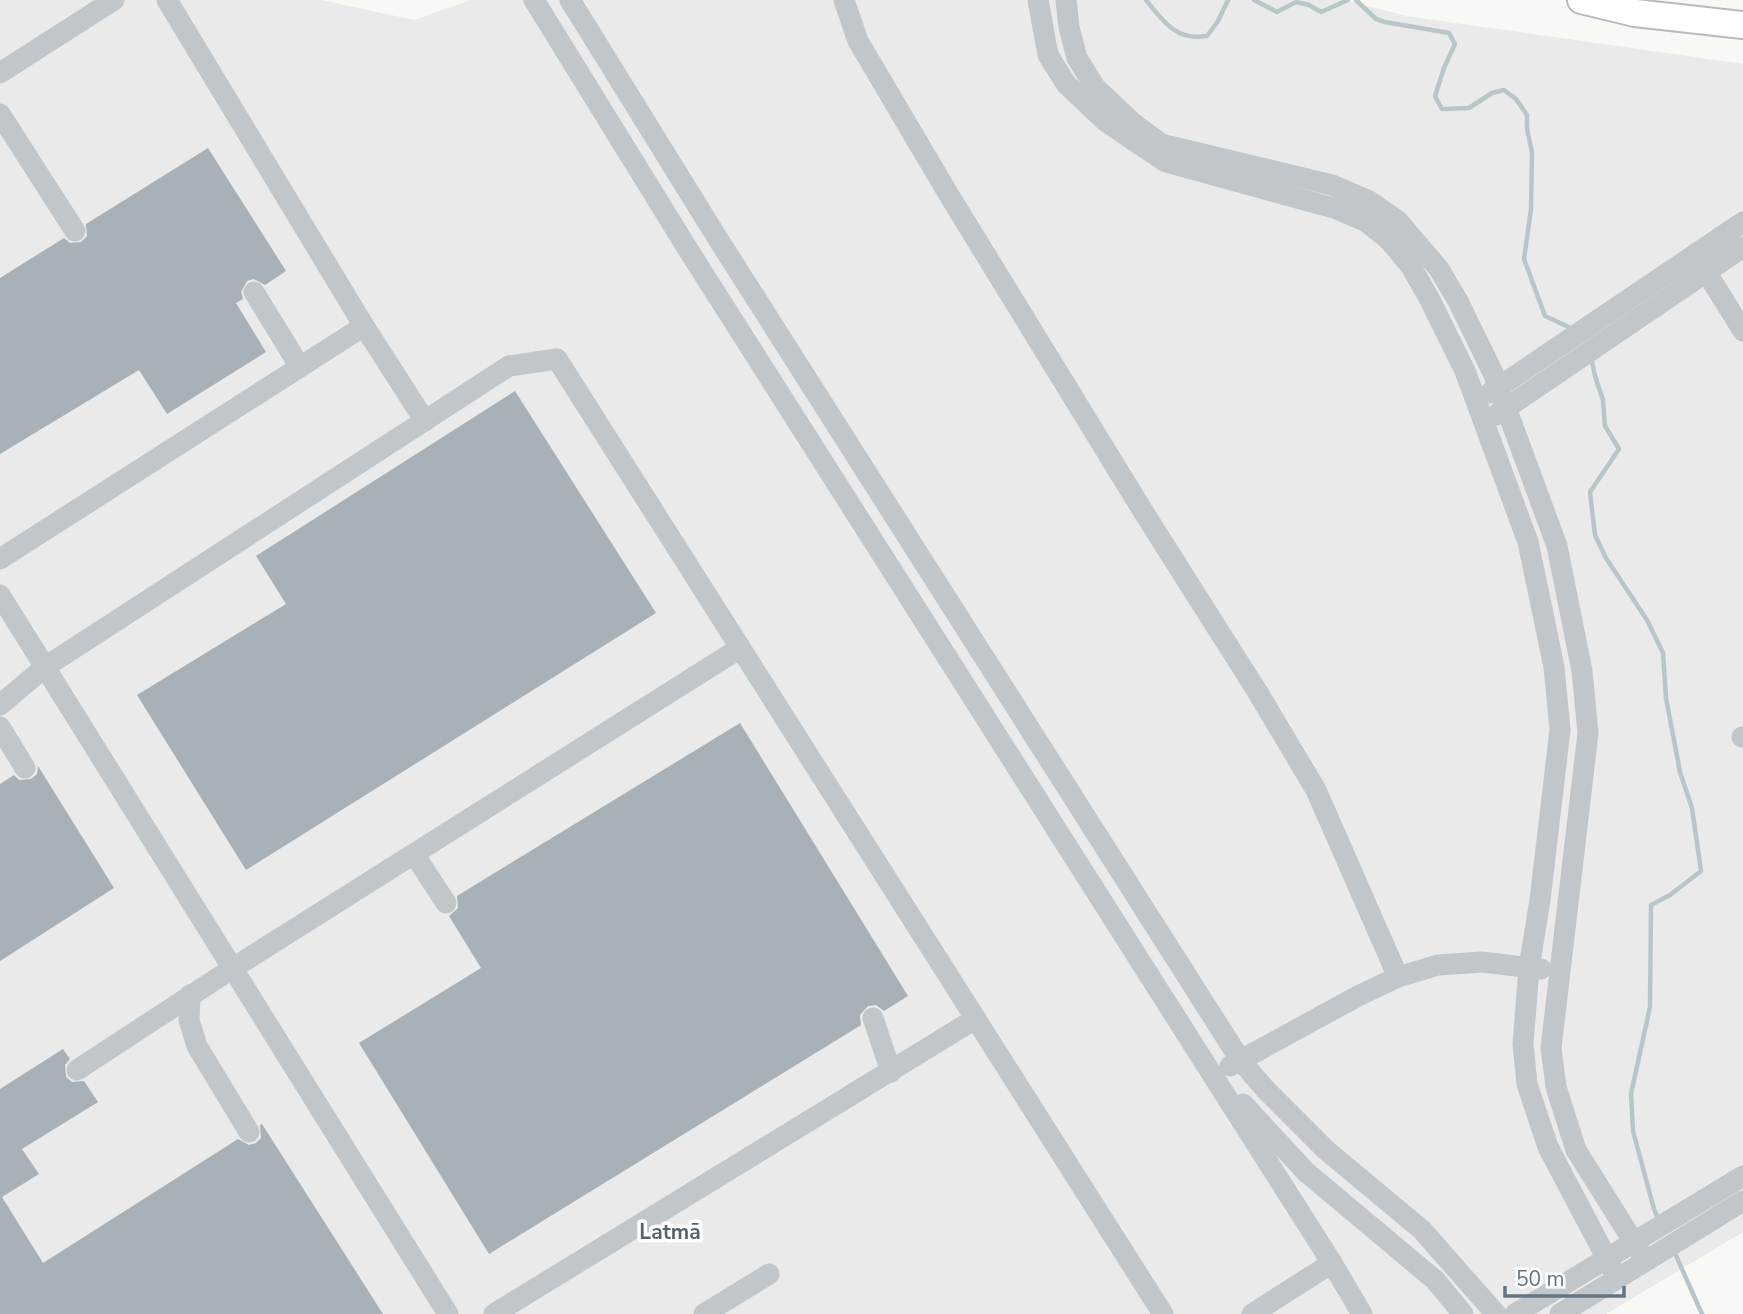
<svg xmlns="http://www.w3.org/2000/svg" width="1743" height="1314" viewBox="0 0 1743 1314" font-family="'Nunito Sans',sans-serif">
	<rect width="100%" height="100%" fill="#f8f8f5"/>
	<path fill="#e9eae9" d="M0,0H321L414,20L471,0H1345L1406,16L1743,64V1232L1606,1314H0Z"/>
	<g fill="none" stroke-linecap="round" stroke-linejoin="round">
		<g stroke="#b8c6c9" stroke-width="4.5">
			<path d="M1146,0C1164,22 1176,41 1207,36L1218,21L1228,0"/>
			<path d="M1254,0L1277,12L1296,2L1309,5L1321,12L1348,0"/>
			<path d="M1356,0L1376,19L1385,22L1449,33L1455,44L1444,68L1435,96L1442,109L1469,108L1492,93L1504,90L1516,99L1527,115V129L1532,152L1531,209L1524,259L1545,316L1573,329"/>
			<path d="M1591,357L1595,376L1603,400L1605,426L1619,449L1590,492L1595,535L1606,558L1647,620L1663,653L1666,698L1680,772L1692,808L1701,871L1670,895L1651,905L1650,1007L1631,1094L1633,1131L1654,1209L1659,1221"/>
			<path d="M1674,1251L1702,1314"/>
		</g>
	</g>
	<g fill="#a8b1b7">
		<path d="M208,148L286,271L265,285L254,279L247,281L241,292L243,299L236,303L266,352L167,414L139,370L0,454V278L64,238L70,243L81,242L87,236L86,224Z"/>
		<path d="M515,391L656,613L246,870L137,695L286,604L256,556Z"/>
		<path d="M740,723L908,996L884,1011L876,1005L868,1006L860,1015L861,1025L489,1254L359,1043L481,968L449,916L458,908L457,896Z"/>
		<path d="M38,766L114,888L0,961V784L14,775L19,780L31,779L37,774Z"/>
		<path d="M63,1049L70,1059L65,1065L66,1077L72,1082L84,1081L98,1102L22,1149L39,1174L2,1197L43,1263L238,1139L249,1145L256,1143L261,1138L260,1125L262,1124L383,1314H0V1089Z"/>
	</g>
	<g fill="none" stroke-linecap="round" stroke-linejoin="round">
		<g stroke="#b5babe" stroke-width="30">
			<path id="major" d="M1581,0L1635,13L1743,25"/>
		</g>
		<g stroke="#c1c6ca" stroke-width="21">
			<path d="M167,0L364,326L425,421"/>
			<path d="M534,0L689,251L1332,1263L1362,1314"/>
			<path d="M570,0L718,239L1241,1061L1265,1089L1326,1150L1422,1230L1496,1314"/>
			<path d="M844,0L858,41L949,195L1146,516L1257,691L1316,790L1398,977"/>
			<path d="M1038,0L1048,55L1066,84L1104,120L1133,140L1166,162L1337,209L1365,221L1388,239L1410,265L1429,298L1465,371L1528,542L1554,667L1560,730L1540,900L1529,968L1523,1044L1527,1084L1548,1147L1617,1278"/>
			<path d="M1066,0L1069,27L1077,58L1095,87L1133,123L1161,144L1332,185L1369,201L1398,221L1439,269L1458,301L1494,375L1557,546L1582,671L1588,733L1551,1048L1556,1087L1576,1150L1645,1260"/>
			<path d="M0,73L114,0"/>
			<path d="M0,114L75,231"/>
			<path d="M1700,262L1743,331"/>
			<path d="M254,292L300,367"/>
			<path d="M1490,393L1743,222"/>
			<path d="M1496,415L1743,247"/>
			<path d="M0,559L364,326"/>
			<path d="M0,595L448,1314"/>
			<path d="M0,705L45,667L509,366L557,359L1163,1314"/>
			<path d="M0,727L25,768"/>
			<path d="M1742,737H1743"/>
			<path d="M414,854L446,903"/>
			<path d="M190,995L189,1020L197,1046L249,1132"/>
			<path d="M873,1018L891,1072"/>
			<path d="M1230,1066L1358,996L1398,977L1438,965L1482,962L1541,969"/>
			<path d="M77,1070L233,968L740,648"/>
			<path d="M1243,1104L1306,1172L1435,1280L1463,1314"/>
			<path d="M494,1314L975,1019"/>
			<path d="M704,1314L769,1274"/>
			<path d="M1252,1314L1332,1263"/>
			<path d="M1515,1314L1743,1176"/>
			<path d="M1560,1314L1743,1201"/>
		</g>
		<use href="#major" stroke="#fff" stroke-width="26"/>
	</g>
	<g text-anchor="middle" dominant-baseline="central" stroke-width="7" stroke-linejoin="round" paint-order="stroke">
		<g font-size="21" font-weight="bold" fill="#55636c" stroke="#fff">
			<text x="670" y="1232">Latmā</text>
		</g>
	</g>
	<path d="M1505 1286v10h119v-10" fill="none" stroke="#637581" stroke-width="3.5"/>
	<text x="1516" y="1286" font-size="21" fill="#637581" stroke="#ffffff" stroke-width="5" paint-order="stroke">50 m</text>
</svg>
